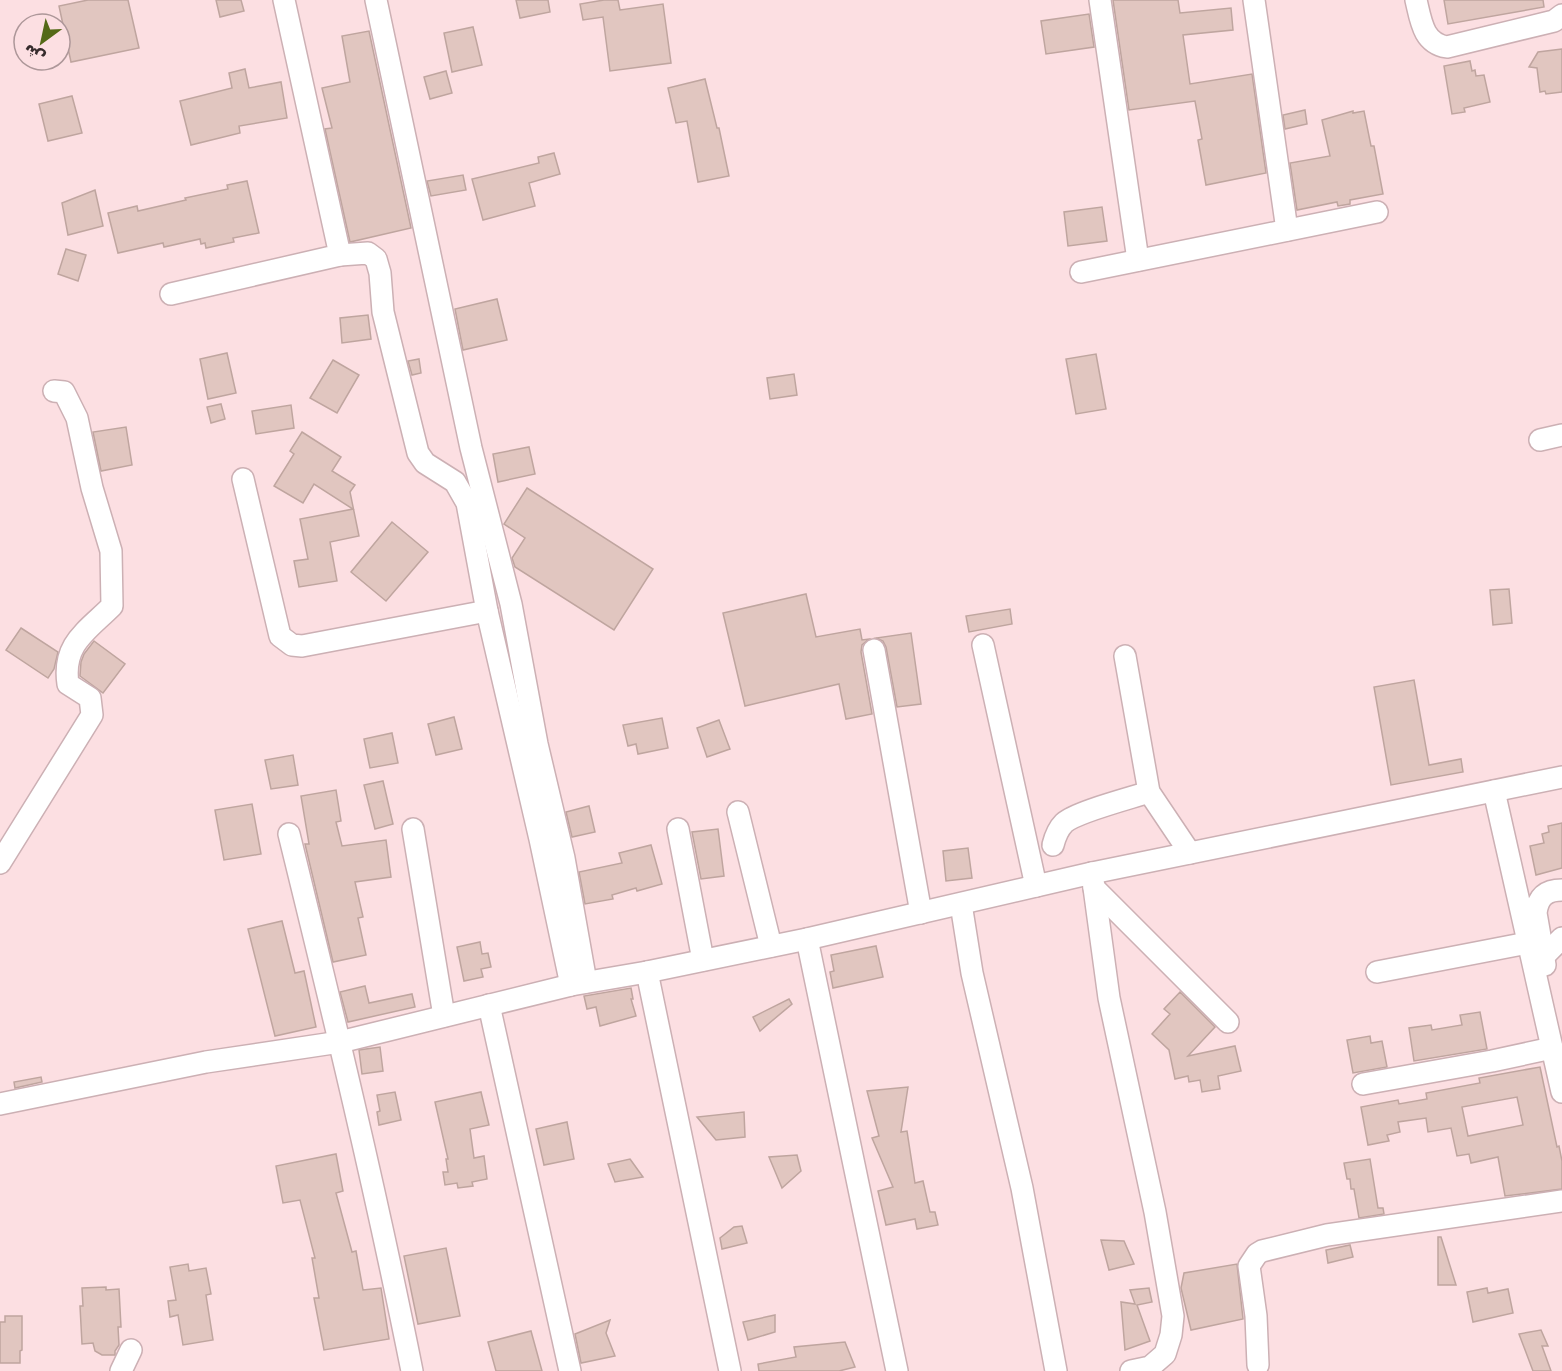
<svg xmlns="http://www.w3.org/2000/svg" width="1562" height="1371" viewBox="0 0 1562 1371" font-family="'DejaVu Sans',Cairo,sans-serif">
	<rect width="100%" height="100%" fill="#fcdfe2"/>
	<g fill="#e1c6c0" stroke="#bfa59f" stroke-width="1.5" fill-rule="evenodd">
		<path d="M88,0H128L139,48L71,62L59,6Z"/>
		<path d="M216,0H241L244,11L220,17Z"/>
		<path d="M516,0H548L550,12L520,18Z"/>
		<path d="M604,0H618L620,10L663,4L671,63L610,71L603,17L583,20L580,4Z"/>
		<path d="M1113,0H1178L1180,13L1231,8L1233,30L1183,35L1190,84L1252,74L1266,173L1206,185L1198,140L1202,139L1195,101L1129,110Z"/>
		<path d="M1444,0H1543L1544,7L1448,24Z"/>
		<path d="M1089,14L1094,47L1046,54L1041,21Z"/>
		<path d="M473,27L482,65L452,72L444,33Z"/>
		<path d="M369,31L411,228L350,242L325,129L332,128L322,88L350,82L342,36Z"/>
		<path d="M1562,49V92L1546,94L1545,91L1540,92L1537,68L1529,67L1538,52Z"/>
		<path d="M1470,61L1472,71L1475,70L1476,76L1484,75L1490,102L1464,108L1465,112L1452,114L1444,66Z"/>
		<path d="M245,69L249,88L281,82L287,118L239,126L240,133L191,145L180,101L232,88L229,73Z"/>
		<path d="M446,71L452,93L430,99L424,77Z"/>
		<path d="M705,79L717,128H719L729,176L698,182L687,121L676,123L668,88Z"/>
		<path d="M72,96L82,133L48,141L39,104Z"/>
		<path d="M1305,110L1307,124L1285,129L1283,115Z"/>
		<path d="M1353,111V113L1364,111L1371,146H1374L1383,194L1350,200V204L1338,206L1337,202L1297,210L1290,163L1330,156L1322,120Z"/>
		<path d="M554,153L560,174L529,183L535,206L483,220L472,179L539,163L538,157Z"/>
		<path d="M463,175L466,190L431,196L427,181Z"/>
		<path d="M247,181L259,233L233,238L234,242L206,248L205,243L201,244L200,239L164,247L163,243L118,253L108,213L137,206L138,211L186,200L185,198L228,189L227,185Z"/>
		<path d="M95,190L103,226L68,235L62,203Z"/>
		<path d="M1102,207L1107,241L1068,246L1064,212Z"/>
		<path d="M66,249L86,255L78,281L58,274Z"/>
		<path d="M497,299L507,340L463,350L455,309Z"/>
		<path d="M368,315L371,339L342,343L340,318Z"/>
		<path d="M227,353L236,393L208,399L200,359Z"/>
		<path d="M1096,354L1106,409L1076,414L1066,359Z"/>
		<path d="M419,359L421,373L412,375L408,361Z"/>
		<path d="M333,360L359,375L337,413L310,398Z"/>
		<path d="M794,374L797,395L770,399L767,378Z"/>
		<path d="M221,404L225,419L211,423L207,407Z"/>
		<path d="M291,405L294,428L256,434L252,411Z"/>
		<path d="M126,427L132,465L101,471L93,432Z"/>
		<path d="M302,432L341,457L332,471L355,485L350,492L359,536L330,542L337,581L299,587L294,561L308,559L300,519L353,509L314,484L303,503L274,486L294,454L290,451Z"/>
		<path d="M529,447L535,474L498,482L493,454Z"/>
		<path d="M527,488L653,569L614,630L515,567L512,558L525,538L504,524Z"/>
		<path d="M392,522L428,552L386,601L351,572Z"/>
		<path d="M1509,589L1512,623L1493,625L1490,590Z"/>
		<path d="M806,594L816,637L860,629L862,640L869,639L862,645L861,652L872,714L846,719L839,684L745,706L723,613Z"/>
		<path d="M1010,609L1012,624L969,632L966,616Z"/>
		<path d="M21,628L58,652L54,669L48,678L6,650Z"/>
		<path d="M911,633L921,704L897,707L886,647L883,641L876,638Z"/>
		<path d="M94,641L125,664L103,693L80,676L81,662L84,654Z"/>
		<path d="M1414,680L1429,765L1461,759L1463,772L1391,785L1374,687Z"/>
		<path d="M454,717L462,749L436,755L428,724Z"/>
		<path d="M662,718L668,748L638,754L636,744L628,746L623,725Z"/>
		<path d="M719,720L730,749L707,757L697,728Z"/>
		<path d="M392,733L398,763L370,768L364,739Z"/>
		<path d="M293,755L298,785L271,789L265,760Z"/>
		<path d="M383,781L393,824L375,829L364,785Z"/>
		<path d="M336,790L341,821L336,822L342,846L386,840L391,877L355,882L363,917L358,918L366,955L333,962L305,844H309L301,796Z"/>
		<path d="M252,804L261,854L224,860L215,810Z"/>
		<path d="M589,806L595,832L572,837L566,812Z"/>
		<path d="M1562,823V868L1536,875L1530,846L1544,843L1542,834L1549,832L1548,826Z"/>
		<path d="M718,829L724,876L701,879L692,832Z"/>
		<path d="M651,845L662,884L637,891L636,888L612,895L613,899L585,904L579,872L622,863L619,853Z"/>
		<path d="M968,848L972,878L946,881L943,851Z"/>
		<path d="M282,921L295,973L304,971L316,1027L275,1036L248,929Z"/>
		<path d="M480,942L482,954L488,953L491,967L481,969L483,977L464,981L457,947Z"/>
		<path d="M876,946L883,977L833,988L830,972L834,971L831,955Z"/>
		<path d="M365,986L369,1003L412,994L415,1007L348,1022L340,992Z"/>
		<path d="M631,988L633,999H631L636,1016L600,1026L596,1007L587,1009L584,996Z"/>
		<path d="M1180,992L1215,1027L1188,1056L1235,1046L1241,1071L1218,1076L1220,1089L1202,1092L1200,1080L1189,1082L1188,1076L1175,1079L1169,1050L1152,1034L1170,1014L1164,1009Z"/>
		<path d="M789,999L792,1004L760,1031L753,1017Z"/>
		<path d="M1480,1012L1487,1049L1414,1061L1409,1028L1431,1025L1432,1030L1462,1025L1460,1015Z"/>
		<path d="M1370,1036L1371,1043L1382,1041L1387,1067L1353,1073L1347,1040Z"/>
		<path d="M380,1047L383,1071L362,1074L359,1050Z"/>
		<path d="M1540,1067L1557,1147L1559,1146L1562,1161V1189L1505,1196L1498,1157L1471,1163L1469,1154L1457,1156L1451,1128L1428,1132L1426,1118L1398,1122L1400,1132L1387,1135L1389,1141L1368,1145L1361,1107L1398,1100L1399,1104L1427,1099L1426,1093L1480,1083L1479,1078ZM1517,1097L1523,1125L1468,1136L1462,1107Z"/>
		<path d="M41,1077L42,1082L15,1088L14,1082Z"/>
		<path d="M908,1087L901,1132L907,1131L915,1183L923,1181L930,1212H935L938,1225L917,1229L915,1219L886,1225L878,1191L893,1187L872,1138L879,1136L867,1091Z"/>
		<path d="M395,1092L401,1120L379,1125L377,1112L380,1111L377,1095Z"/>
		<path d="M481,1092L489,1125L470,1129L474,1158L484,1156L487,1179L472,1182L473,1186L458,1188L457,1183L445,1185L443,1172H448L446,1159H448L435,1102Z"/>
		<path d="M744,1112L745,1137L716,1140L697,1117Z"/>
		<path d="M567,1122L574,1159L544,1165L536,1129Z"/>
		<path d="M336,1154L343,1191L336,1193L352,1252L356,1251L363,1290L381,1288L389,1339L324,1350L314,1298H319L312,1258H315L300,1200L283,1203L276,1166Z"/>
		<path d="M797,1155L801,1171L782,1188L769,1157Z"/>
		<path d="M630,1159L643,1177L615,1182L608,1164Z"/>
		<path d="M1370,1159L1378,1208H1383L1384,1214L1359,1218L1354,1189H1351L1350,1179H1347L1344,1163Z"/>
		<path d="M742,1226L747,1243L722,1249L720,1238L734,1227Z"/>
		<path d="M1438,1237H1441L1456,1285H1438Z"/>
		<path d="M1101,1240L1124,1241L1134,1264L1109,1270Z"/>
		<path d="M1350,1245L1353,1257L1328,1263L1326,1250Z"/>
		<path d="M446,1248L460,1316L418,1324L404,1256Z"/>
		<path d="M188,1264L189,1271L206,1268L211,1294L206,1295L213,1340L183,1345L178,1315L170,1317L168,1301L176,1300L170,1267Z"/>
		<path d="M1237,1264L1243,1319L1191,1330L1181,1288L1184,1273Z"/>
		<path d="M106,1287V1290L119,1289L121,1327H118L119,1345L115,1351V1355H102L95,1351L93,1343L82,1344L80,1306H83L82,1288Z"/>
		<path d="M1149,1288L1152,1302L1137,1305L1150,1341L1125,1350L1121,1302L1135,1304L1130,1290Z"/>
		<path d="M1487,1288L1488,1293L1508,1289L1513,1313L1473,1322L1467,1292Z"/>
		<path d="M775,1315V1332L748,1340L743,1322Z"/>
		<path d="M5,1316H22V1350L20,1351V1363H0V1322H5Z"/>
		<path d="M610,1320L606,1333L615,1356L581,1363L575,1334Z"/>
		<path d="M1541,1330L1548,1346H1542L1551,1371H1533L1519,1334Z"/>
		<path d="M531,1331L542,1371H496L488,1342Z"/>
		<path d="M845,1342L855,1367L839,1371H759L758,1364L796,1357L794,1347Z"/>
	</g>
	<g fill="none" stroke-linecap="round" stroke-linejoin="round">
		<g stroke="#ccb0b4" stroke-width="24">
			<g id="minor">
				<path d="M376,0L471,448L511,604L537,744L564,858L586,982"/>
				<path d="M1100,0L1138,260"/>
				<path d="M1254,0L1287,230"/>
				<path d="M1416,0C1421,21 1423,43 1447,47L1554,21L1562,15"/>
				<path d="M340,255L368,253L376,259L380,273L383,312L418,453L425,463L455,482L467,503L487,611L540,839L571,985"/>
				<path d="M1081,272L1377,212"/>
				<path d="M171,294L340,255L284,0"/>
				<path d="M1540,440L1562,435"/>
				<path d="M243,479L280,636L292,645L302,646L487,611"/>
				<path d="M983,645L1036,886"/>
				<path d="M874,650L921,913"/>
				<path d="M1125,656L1149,792L1190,853"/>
				<path d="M1494,791L1562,1092"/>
				<path d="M738,812L771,946"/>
				<path d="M413,829L444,1016"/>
				<path d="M678,829L703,960"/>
				<path d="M289,834C333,1013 376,1191 412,1371"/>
				<path d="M1053,845C1055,837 1058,829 1064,823C1076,812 1131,798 1149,792"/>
				<path d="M0,863L92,715L90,698L68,684C62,644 87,631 112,606L111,551L92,488L77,418L64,392L54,391"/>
				<path d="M1092,873L1109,998L1155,1212L1173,1316L1171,1335L1165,1354L1150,1367L1131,1371"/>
				<path d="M1094,888L1228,1022"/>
				<path d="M961,904L972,973L1022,1188L1056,1371"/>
				<path d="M807,939L897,1371"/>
				<path d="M1544,956L1562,938"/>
				<path d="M1545,965L1536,913C1538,897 1546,890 1562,890"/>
				<path d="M647,972L730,1371"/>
				<path d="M1377,972L1527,943"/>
				<path d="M489,1005L570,1371"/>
				<path d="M1363,1084L1492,1061L1552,1048"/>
				<path d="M0,1104L206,1062L340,1042L571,985L647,972L807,939L1092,873L1562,777"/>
				<path d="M1258,1365L1256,1316L1249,1266L1257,1254L1262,1251L1327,1235L1562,1201"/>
				<path d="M121,1371L131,1350"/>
			</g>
		</g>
		<use href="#minor" stroke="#fff" stroke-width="21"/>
	</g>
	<g transform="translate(42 42) rotate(213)"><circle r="28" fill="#fcdfe2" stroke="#ad9799" stroke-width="1.5"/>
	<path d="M0-4.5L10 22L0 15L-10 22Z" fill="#546917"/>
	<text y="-9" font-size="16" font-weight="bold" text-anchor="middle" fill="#362b2c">ش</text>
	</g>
</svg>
